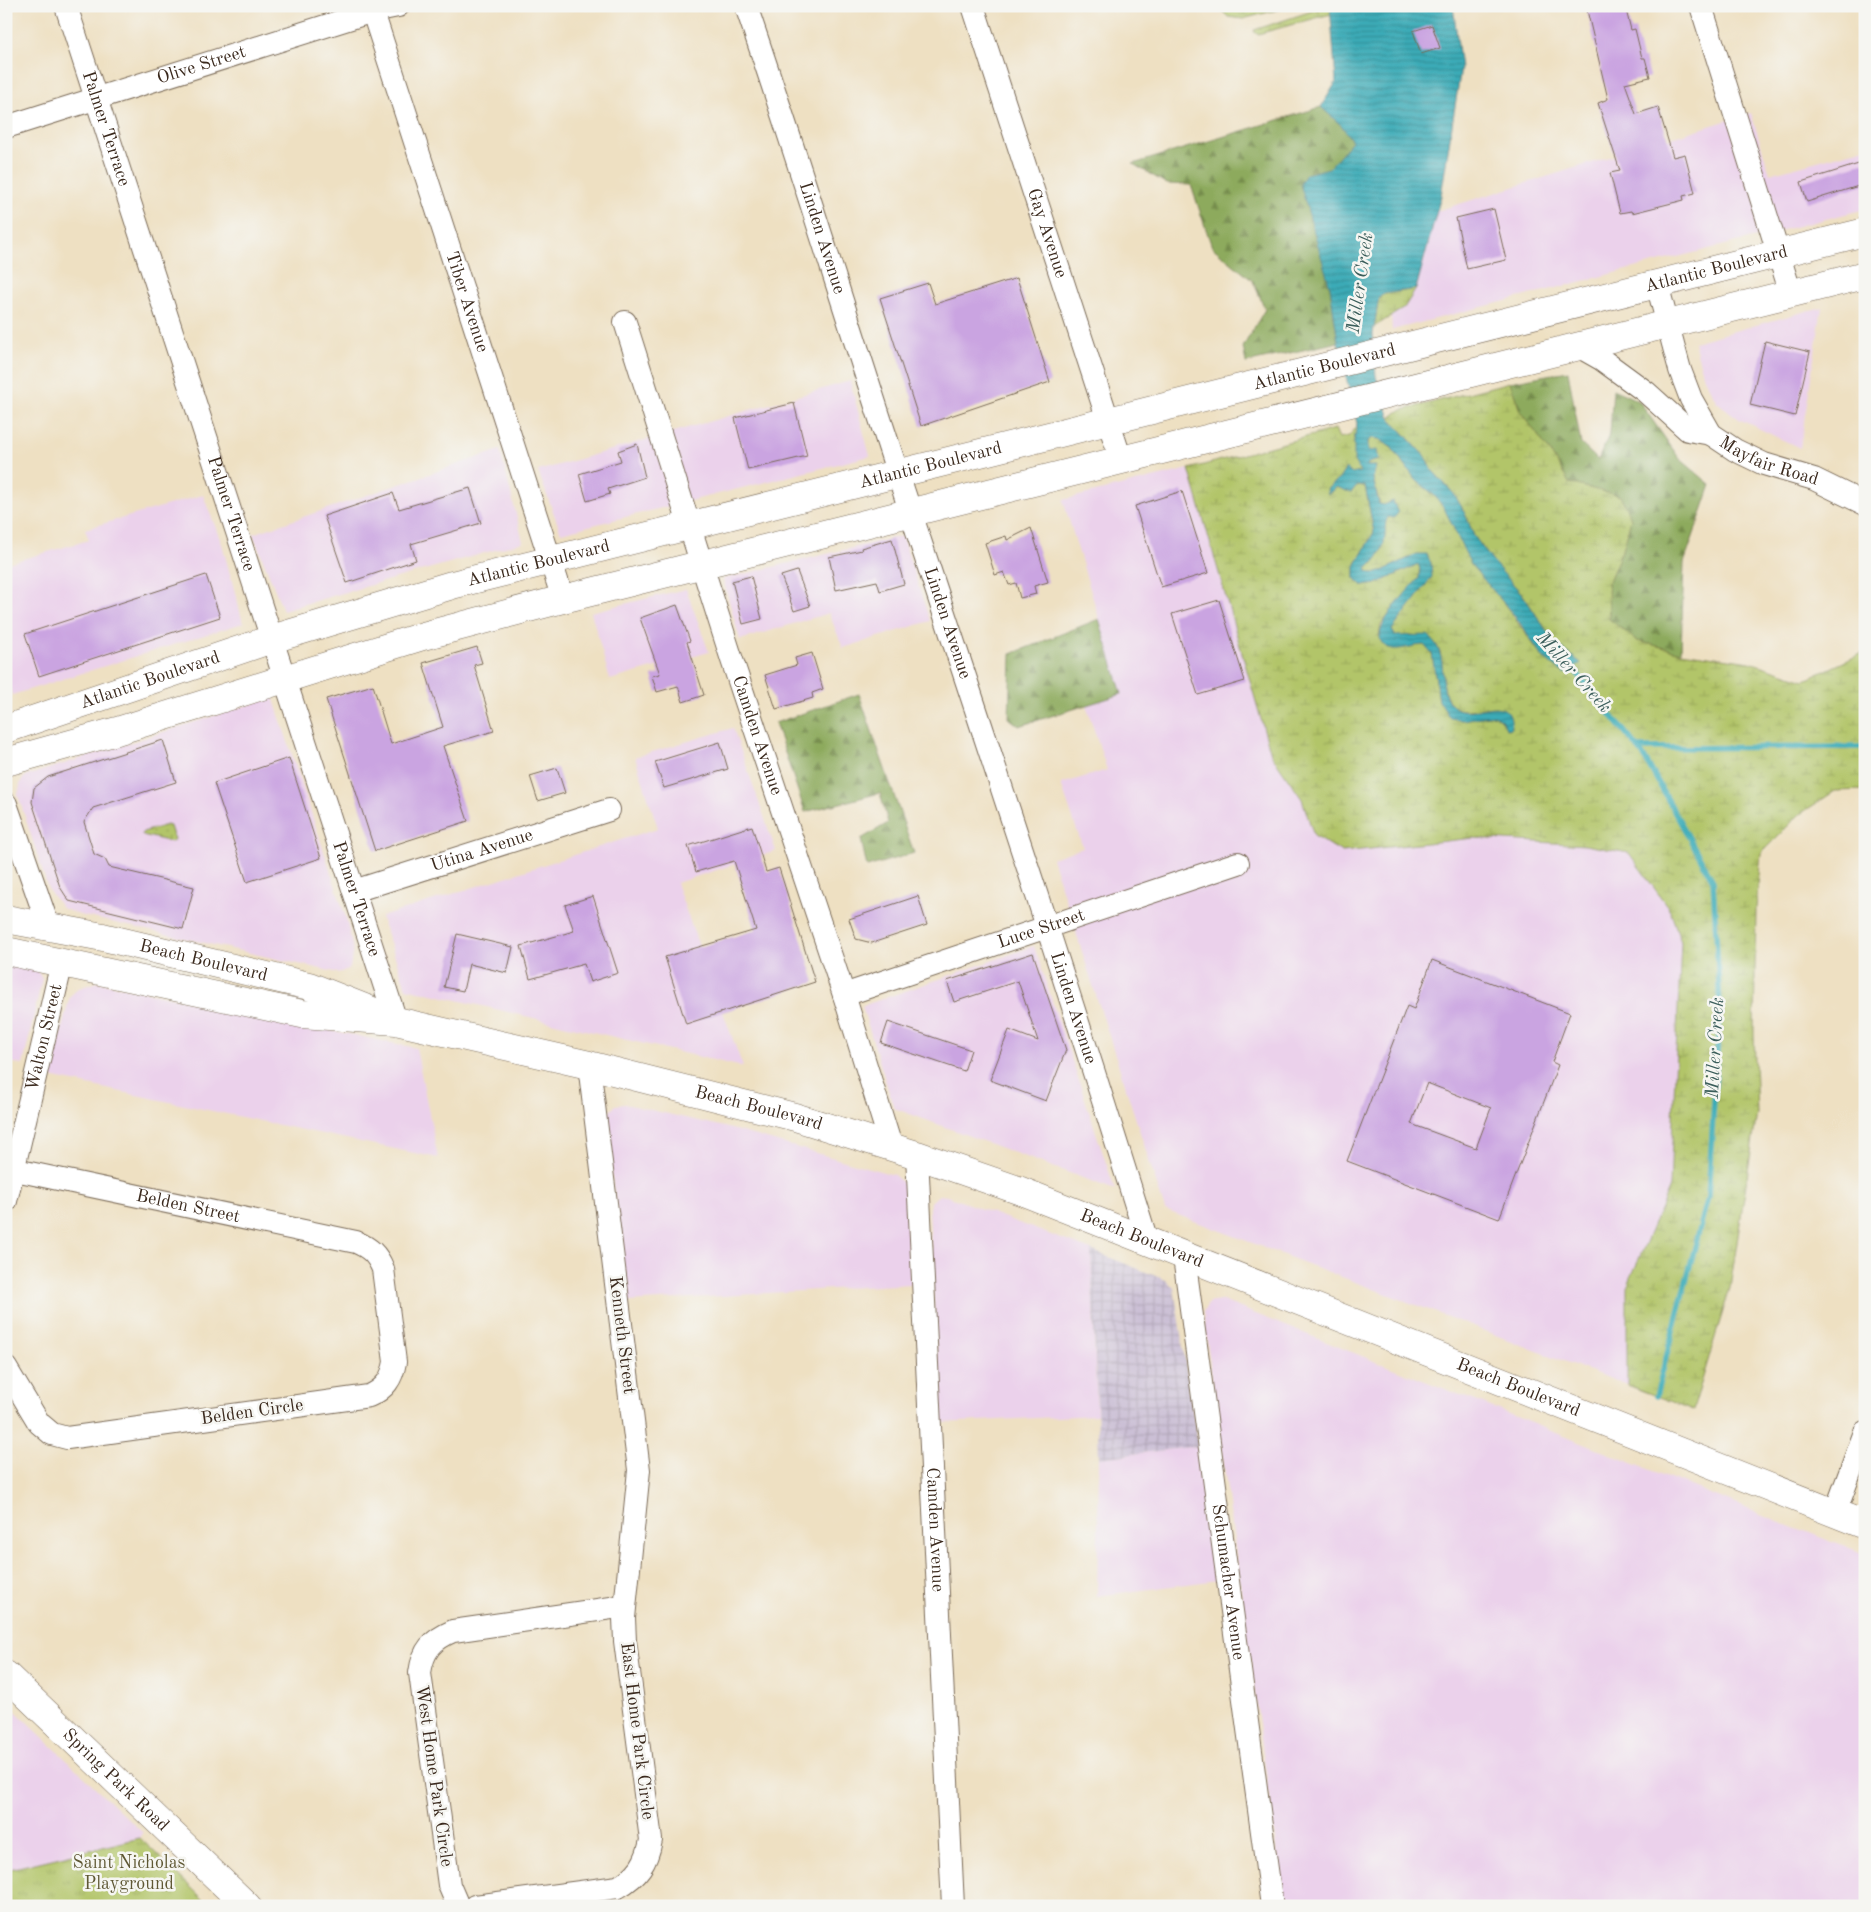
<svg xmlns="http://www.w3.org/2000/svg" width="1871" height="1912" viewBox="0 0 1871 1912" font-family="'Old Standard TT',serif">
	<defs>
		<pattern id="industrial-grid" width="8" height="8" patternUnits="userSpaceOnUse" patternTransform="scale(1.25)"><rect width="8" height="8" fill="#cbbfd5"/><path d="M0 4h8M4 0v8" fill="none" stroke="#afa4b6"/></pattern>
		<pattern id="forest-firs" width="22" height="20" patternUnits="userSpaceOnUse" patternTransform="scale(1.25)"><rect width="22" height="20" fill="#8daa5d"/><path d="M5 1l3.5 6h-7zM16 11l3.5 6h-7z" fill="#748b4c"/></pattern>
		<pattern id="wetland-marsh" width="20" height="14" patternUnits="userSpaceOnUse" patternTransform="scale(1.25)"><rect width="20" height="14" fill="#b2c569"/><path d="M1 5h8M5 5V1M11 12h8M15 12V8" fill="none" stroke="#9aa95b"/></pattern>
		<pattern id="park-tufts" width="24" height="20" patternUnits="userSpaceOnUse" patternTransform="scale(1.25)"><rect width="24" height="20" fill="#b2c569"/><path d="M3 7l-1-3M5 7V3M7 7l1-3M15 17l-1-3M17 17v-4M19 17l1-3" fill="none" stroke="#9aa95b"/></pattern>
		<pattern id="garden-dots" width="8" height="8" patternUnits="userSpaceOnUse" patternTransform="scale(1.25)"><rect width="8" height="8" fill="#b2c569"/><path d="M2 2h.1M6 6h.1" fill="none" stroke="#9aa95b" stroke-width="1.8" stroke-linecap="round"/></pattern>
		<pattern id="water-rules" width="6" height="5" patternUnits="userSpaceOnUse" patternTransform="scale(1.25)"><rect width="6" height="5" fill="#3babb7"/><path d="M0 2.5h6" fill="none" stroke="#338b94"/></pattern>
	</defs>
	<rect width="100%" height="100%" fill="#f6f6f2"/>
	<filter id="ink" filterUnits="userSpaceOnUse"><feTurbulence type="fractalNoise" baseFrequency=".02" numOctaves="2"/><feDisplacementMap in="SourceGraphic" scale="10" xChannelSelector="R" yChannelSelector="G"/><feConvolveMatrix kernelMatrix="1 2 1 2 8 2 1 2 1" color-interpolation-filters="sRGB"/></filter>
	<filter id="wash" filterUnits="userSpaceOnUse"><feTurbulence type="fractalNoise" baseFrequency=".0096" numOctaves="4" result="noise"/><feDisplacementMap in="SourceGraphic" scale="20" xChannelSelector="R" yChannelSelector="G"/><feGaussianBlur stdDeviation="1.12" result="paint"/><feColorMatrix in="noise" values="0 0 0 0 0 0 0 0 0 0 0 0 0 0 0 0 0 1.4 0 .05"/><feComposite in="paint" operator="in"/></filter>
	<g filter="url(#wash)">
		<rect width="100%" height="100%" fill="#eee0c2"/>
		<g fill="#ebd1eb">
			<path d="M1751,113L1770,174L1865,148V209L1392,330L1391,315L1404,308L1416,289L1437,211Z"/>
			<path d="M1822,307L1800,448L1739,419L1717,402L1704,378L1694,342Z"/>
			<path d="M850,381L870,456L561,533L538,471Z"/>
			<path d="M500,450L523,542L283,610L253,534Z"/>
			<path d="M1189,469L1271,754L1302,799L1314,836L1342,852L1474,838L1585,845L1629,853L1670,910L1681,942L1670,1186L1627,1287V1385L1165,1210L1052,858L1083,848L1061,784L1107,770L1086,705L1122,694L1063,500Z"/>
			<path d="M203,495L222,544L243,623L12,695L6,677V564L89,540L85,529Z"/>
			<path d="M902,536L930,621L843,648L829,613L740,640L723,579Z"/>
			<path d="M686,589L709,652L610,680L591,612Z"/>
			<path d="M273,697L346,918L353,949L350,968L339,973L80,915L62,908L49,891L18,795L21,781L26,776Z"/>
			<path d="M733,728L776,851L676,883L743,1067L406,988L381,917L658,828L635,757Z"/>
			<path d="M1034,946L1115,1190L894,1108L862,1006Z"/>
			<path d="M6,963L37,970L42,979L23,1065L6,1061Z"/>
			<path d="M98,982L416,1048L438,1158L50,1077L70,996L79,988Z"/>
			<path d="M625,1104L724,1127L894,1175L905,1185L911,1284L628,1302L605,1122L607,1114L616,1105Z"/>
			<path d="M939,1195L947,1196L1091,1250L1097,1415L940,1423L929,1208L931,1202Z"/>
			<path d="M1220,1300L1865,1555V1906H1284L1203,1312L1209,1302Z"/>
			<path d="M1198,1446L1217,1580L1097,1596L1099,1458Z"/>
			<path d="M6,1702L143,1833L140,1838L6,1870Z"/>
		</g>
		<path fill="url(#industrial-grid)" d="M1091,1250L1166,1280L1174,1288L1198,1446L1099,1458Z"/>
		<g fill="url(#forest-firs)" stroke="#646a3e">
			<path d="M1321,107L1342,126L1352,141L1329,169L1306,174L1330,287L1338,342L1246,363L1243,347L1265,309L1253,281L1212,247L1191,185L1167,184L1133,164Z"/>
			<path d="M1568,371L1581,444L1598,460L1610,433L1613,389L1639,401L1679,458L1711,485L1684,563L1681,652L1637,641L1609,619L1608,583L1624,546L1631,518L1620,496L1569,483L1550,452L1520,411L1510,382Z"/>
			<path d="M1099,619L1122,694L1019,726L1009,718L1011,654Z"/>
			<path d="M859,694L914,853L867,867L861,839L888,823L880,793L805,812L775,723Z"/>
		</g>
		<g fill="url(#wetland-marsh)" stroke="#767844">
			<path d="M1217,6H1292L1243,19L1228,17Z"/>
			<path d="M1320,6H1330L1331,14L1258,34L1255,33L1254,30L1318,9Z"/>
			<path d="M1416,289L1404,308L1374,327L1379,297L1384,294Z"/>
			<path d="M1510,382L1520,411L1550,452L1569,483L1620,496L1631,518L1624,546L1608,583L1609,619L1637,641L1681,652L1750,662L1805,680L1865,652V790L1835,791L1800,814L1761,853L1756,909L1754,1033L1757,1113L1730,1288L1693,1410L1627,1385V1287L1670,1186L1681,942L1670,910L1629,853L1585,845L1474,838L1342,852L1314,836L1302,799L1271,754L1189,469L1335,429L1339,438L1349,436L1358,424L1354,440L1360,472L1352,474L1346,469L1339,479L1327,489L1328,494L1337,487L1351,492L1357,485L1365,486L1374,532L1355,566V579L1363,586L1376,584L1418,564L1420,569L1419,578L1381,625L1379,636L1410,646L1424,644L1432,654L1439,701L1450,718L1462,720L1494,715L1512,728L1496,707C1486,707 1475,710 1465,710C1440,710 1444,675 1441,658C1441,653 1438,648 1436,644L1395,636L1392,630L1431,577L1417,554L1378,573H1371L1366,570L1385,537L1384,522L1388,516L1384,505H1380L1373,478L1376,466H1367L1368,463L1379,459L1367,451L1368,441L1372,438L1379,439L1392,448L1416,480L1434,495L1444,508L1495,591L1544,659L1580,663L1554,642L1523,595L1493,562L1474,536L1464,511L1454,494L1432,470L1428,460L1390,418L1399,411Z"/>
		</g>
		<path fill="url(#park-tufts)" stroke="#767844" d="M140,1838L210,1906H6V1870Z"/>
		<path fill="url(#garden-dots)" stroke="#767844" d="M167,825L170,826L174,839L172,842L142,835L143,832Z"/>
		<path fill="url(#water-rules)" stroke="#3b6a6a" d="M1330,6H1453L1461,68L1441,196L1416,289L1384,294L1379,297L1373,334L1376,376L1390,418L1428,460L1432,470L1454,494L1464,511L1474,536L1493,562L1523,595L1554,642L1581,663L1565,674L1544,659L1515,616L1471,565L1444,508L1434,495L1416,480L1392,448L1379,439L1372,438L1368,441V451L1377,450L1379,460L1368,463L1367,466H1376L1373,478L1379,504L1384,505L1393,501L1398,513L1394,518L1388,517C1384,524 1386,528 1385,536C1384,550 1377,560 1366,570L1371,573H1378L1417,554H1426L1431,563L1432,577L1392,630L1395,636L1428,635C1434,641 1438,646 1440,654C1446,671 1438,698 1456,708C1474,719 1511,689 1512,728L1506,729L1503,721L1494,715L1462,720L1450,718L1439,701L1432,654L1424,645C1415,645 1402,650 1393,649C1356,642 1409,590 1419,578L1420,569L1418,564L1376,584L1363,586L1355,579V566L1374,532L1365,486L1357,485L1351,493L1337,487L1328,494L1327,489L1339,479L1346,468L1352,474L1360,472L1354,461V440L1357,424L1338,342L1330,287L1300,184L1306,174L1329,168L1352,141L1342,126L1321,107L1336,82Z"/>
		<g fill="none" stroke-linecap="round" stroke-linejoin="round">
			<g stroke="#3babb7" stroke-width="5.5">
				<path d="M1573,668L1642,753L1713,881L1720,1005L1708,1197L1656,1396"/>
				<path d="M1638,748L1865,747"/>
			</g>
		</g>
		<g id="blocks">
			<g fill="#caa4e1" fill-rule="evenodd">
				<path d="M1586,6H1625L1631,30L1635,29L1642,58H1645L1650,77L1625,83L1636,114L1658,107L1673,157L1685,154L1695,193L1683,196L1684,200L1632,213L1631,211L1620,213L1610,173L1620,171L1598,103L1608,99Z"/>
				<path d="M1432,25L1440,48L1421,54L1413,31Z"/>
				<path d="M1865,162V184L1807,202L1801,182Z"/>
				<path d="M1494,209L1506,260L1467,269L1456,218Z"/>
				<path d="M1017,278L1050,382L921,426L880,298L928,283L935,304Z"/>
				<path d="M1765,341L1810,352L1795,416L1750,405Z"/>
				<path d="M794,403L807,456L748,470L735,418Z"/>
				<path d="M637,444L645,477L608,489L610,494L587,501L579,474L621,461L618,451Z"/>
				<path d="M470,488L481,523L411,544L416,560L347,583L324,516L393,493L399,509Z"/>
				<path d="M1182,491L1208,573L1161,587L1135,506Z"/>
				<path d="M1031,528L1048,582L1034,586L1036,594L1020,598L1016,583L1009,585L1004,572L995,575L985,543L1006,536L1007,540Z"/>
				<path d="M892,539L904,584L880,591L877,581L836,590L829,557L862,550L861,548Z"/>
				<path d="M797,571L810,606L794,611L781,576Z"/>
				<path d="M206,575L220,617L39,676L25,634Z"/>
				<path d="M751,576L762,619L743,624L732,581Z"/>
				<path d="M1219,600L1245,681L1198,695L1172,614Z"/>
				<path d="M677,605L690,641L687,642L704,695L683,702L678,686L657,692L652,676L660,674L640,618Z"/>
				<path d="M477,647L482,663L474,665L494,731L443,746L468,821L375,851L326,699L373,685L391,744L443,727L423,663Z"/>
				<path d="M812,653L823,689L812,693L813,698L776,709L765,675L797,665L795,658Z"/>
				<path d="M163,740L176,782L93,808L84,822L94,854L105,859L109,867L194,887L183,929L69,901L60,887L32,802L34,788L48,777Z"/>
				<path d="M720,742L728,769L664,788L655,762Z"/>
				<path d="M289,758L321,858L247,882L214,783Z"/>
				<path d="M557,768L565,793L538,801L530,776Z"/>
				<path d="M752,826L766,872L779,868L815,982L686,1024L665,957L756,930L734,861L696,872L688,846Z"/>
				<path d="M593,896L618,973L590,982L584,964L530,979L521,946L574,931L565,905Z"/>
				<path d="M918,896L927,925L872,943L856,939L849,919Z"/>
				<path d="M457,934L513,947L507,973L469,964L463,991L444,987Z"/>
				<path d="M1033,953L1066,1050L1046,1101L990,1080L1009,1030L1038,1041L1018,981L954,1002L947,981Z"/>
				<path d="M1432,960L1570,1013L1552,1062L1558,1065L1499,1219L1347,1161L1407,1006L1414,1009ZM1427,1083L1491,1108L1476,1148L1411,1124Z"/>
				<path d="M888,1022L971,1050L964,1071L881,1043Z"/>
			</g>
		</g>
	</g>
	<g filter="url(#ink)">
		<use href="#blocks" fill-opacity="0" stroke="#7a6a57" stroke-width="1"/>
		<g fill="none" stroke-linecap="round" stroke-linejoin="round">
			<g stroke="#7a6a57" stroke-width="24">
				<g id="minor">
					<path id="s1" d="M66,6L396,1021"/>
					<path id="s2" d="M371,6L563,599"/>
					<path id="s3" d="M746,6C799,161 846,316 897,471C982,728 1067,983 1147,1241"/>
					<path id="s4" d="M973,6L1121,460"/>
					<path d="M1701,6L1791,294"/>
					<path id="s5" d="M6,127L373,11L398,6"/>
					<path id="s6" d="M1657,284L1680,370L1691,399L1711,434L1735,450L1764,464L1814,479L1865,504"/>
					<path id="s7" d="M625,322L732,660L844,995L891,1146"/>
					<path d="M1578,346L1601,359L1646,392L1688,430L1711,434"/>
					<path d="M6,804L48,925"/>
					<path id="s8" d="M354,891L609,810"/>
					<path id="s9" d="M844,995L1238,863"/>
					<path id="s10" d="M917,1155L953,1906"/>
					<path id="s11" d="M6,1168L356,1242C370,1248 377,1254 383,1269L395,1362C392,1379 385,1389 369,1396L67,1438L52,1434L39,1423L6,1368"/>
					<path id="s12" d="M6,1201L62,962"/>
					<path id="s13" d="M1184,1257L1272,1906"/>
					<path d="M1835,1513L1865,1432"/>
					<path d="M458,1906L449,1885L420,1673C423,1650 432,1640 453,1631L625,1606"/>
					<path d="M475,1906L618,1887C638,1876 647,1862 651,1840L625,1641L624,1618L639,1470L589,1065"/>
				</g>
			</g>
			<g stroke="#7a6a57" stroke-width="29">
				<g id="major">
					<path id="s14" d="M6,729L272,639L452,585L1865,232"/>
					<path d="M6,762L117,731L423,636L563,599L1865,275"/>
					<path id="s15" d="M6,1675L247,1906"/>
				</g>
			</g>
			<g stroke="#7a6a57" stroke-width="29">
				<g id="highway">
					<path id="s16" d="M6,919L103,937L309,986L372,1011"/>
					<path id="s17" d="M6,951L302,1014L396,1021L589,1065L795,1117L917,1155L1021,1191L1865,1525"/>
				</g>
			</g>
			<use href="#minor" stroke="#fff" stroke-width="22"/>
			<use href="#major" stroke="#fff" stroke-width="28"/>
			<use href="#highway" stroke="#fff" stroke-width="28"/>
		</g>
	</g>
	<g text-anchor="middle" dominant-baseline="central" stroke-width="5" stroke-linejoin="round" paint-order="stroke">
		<g font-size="18" fill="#3b2a1e" stroke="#f6f6f2">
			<text stroke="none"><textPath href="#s5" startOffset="205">Olive Street</textPath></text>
			<text stroke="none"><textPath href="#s1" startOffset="129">Palmer Terrace</textPath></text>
			<text stroke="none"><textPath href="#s4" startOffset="239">Gay Avenue</textPath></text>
			<text stroke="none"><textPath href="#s3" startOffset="244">Linden Avenue</textPath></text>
			<text stroke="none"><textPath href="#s14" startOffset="1772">Atlantic Boulevard</textPath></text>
			<text stroke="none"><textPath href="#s2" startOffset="311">Tiber Avenue</textPath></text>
			<text stroke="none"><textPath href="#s14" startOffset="1368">Atlantic Boulevard</textPath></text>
			<text stroke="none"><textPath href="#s6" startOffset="225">Mayfair Road</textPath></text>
			<text stroke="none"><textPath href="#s14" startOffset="962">Atlantic Boulevard</textPath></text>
			<text stroke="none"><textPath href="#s1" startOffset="534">Palmer Terrace</textPath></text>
			<text stroke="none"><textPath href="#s14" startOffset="558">Atlantic Boulevard</textPath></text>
			<text stroke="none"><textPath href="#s3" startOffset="649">Linden Avenue</textPath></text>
			<text stroke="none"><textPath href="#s14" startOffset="152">Atlantic Boulevard</textPath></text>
			<text stroke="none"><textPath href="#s7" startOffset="434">Camden Avenue</textPath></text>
			<text stroke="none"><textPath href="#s8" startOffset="134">Utina Avenue</textPath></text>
			<text stroke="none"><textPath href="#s1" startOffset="939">Palmer Terrace</textPath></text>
			<text stroke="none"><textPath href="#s9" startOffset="208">Luce Street</textPath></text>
			<text stroke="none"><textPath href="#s16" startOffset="202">Beach Boulevard</textPath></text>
			<text stroke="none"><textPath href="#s3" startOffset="1054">Linden Avenue</textPath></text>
			<text stroke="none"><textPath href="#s12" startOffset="168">Walton Street</textPath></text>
			<text stroke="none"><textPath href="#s17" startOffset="770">Beach Boulevard</textPath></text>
			<text stroke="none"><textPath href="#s11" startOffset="186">Belden Street</textPath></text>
			<text stroke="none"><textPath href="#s17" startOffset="1175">Beach Boulevard</textPath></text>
			<text transform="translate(622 1335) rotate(83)">Kenneth Street</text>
			<text stroke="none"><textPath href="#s17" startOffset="1580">Beach Boulevard</textPath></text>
			<text transform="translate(252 1412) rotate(-8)">Belden Circle</text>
			<text stroke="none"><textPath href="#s10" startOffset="375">Camden Avenue</textPath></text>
			<text stroke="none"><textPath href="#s13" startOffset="328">Schumacher Avenue</textPath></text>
			<text transform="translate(637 1731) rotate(83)">East Home Park Circle</text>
			<text transform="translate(434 1776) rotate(82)">West Home Park Circle</text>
			<text stroke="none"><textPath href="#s15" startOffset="152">Spring Park Road</textPath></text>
		</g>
		<g font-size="18" fill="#5f5834" stroke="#f6f6f2">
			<text x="129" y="1863">Saint Nicholas<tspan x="129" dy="21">Playground</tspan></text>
		</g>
		<g font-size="19" font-style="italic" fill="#3b5e5b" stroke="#f6f6f2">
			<text transform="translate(1361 283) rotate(-82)">Miller Creek</text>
			<text transform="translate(1573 673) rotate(48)">Miller Creek</text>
			<text transform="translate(1716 1048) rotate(-87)">Miller Creek</text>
		</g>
	</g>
	<rect width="1871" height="1912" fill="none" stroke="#f6f6f2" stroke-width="25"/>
</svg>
